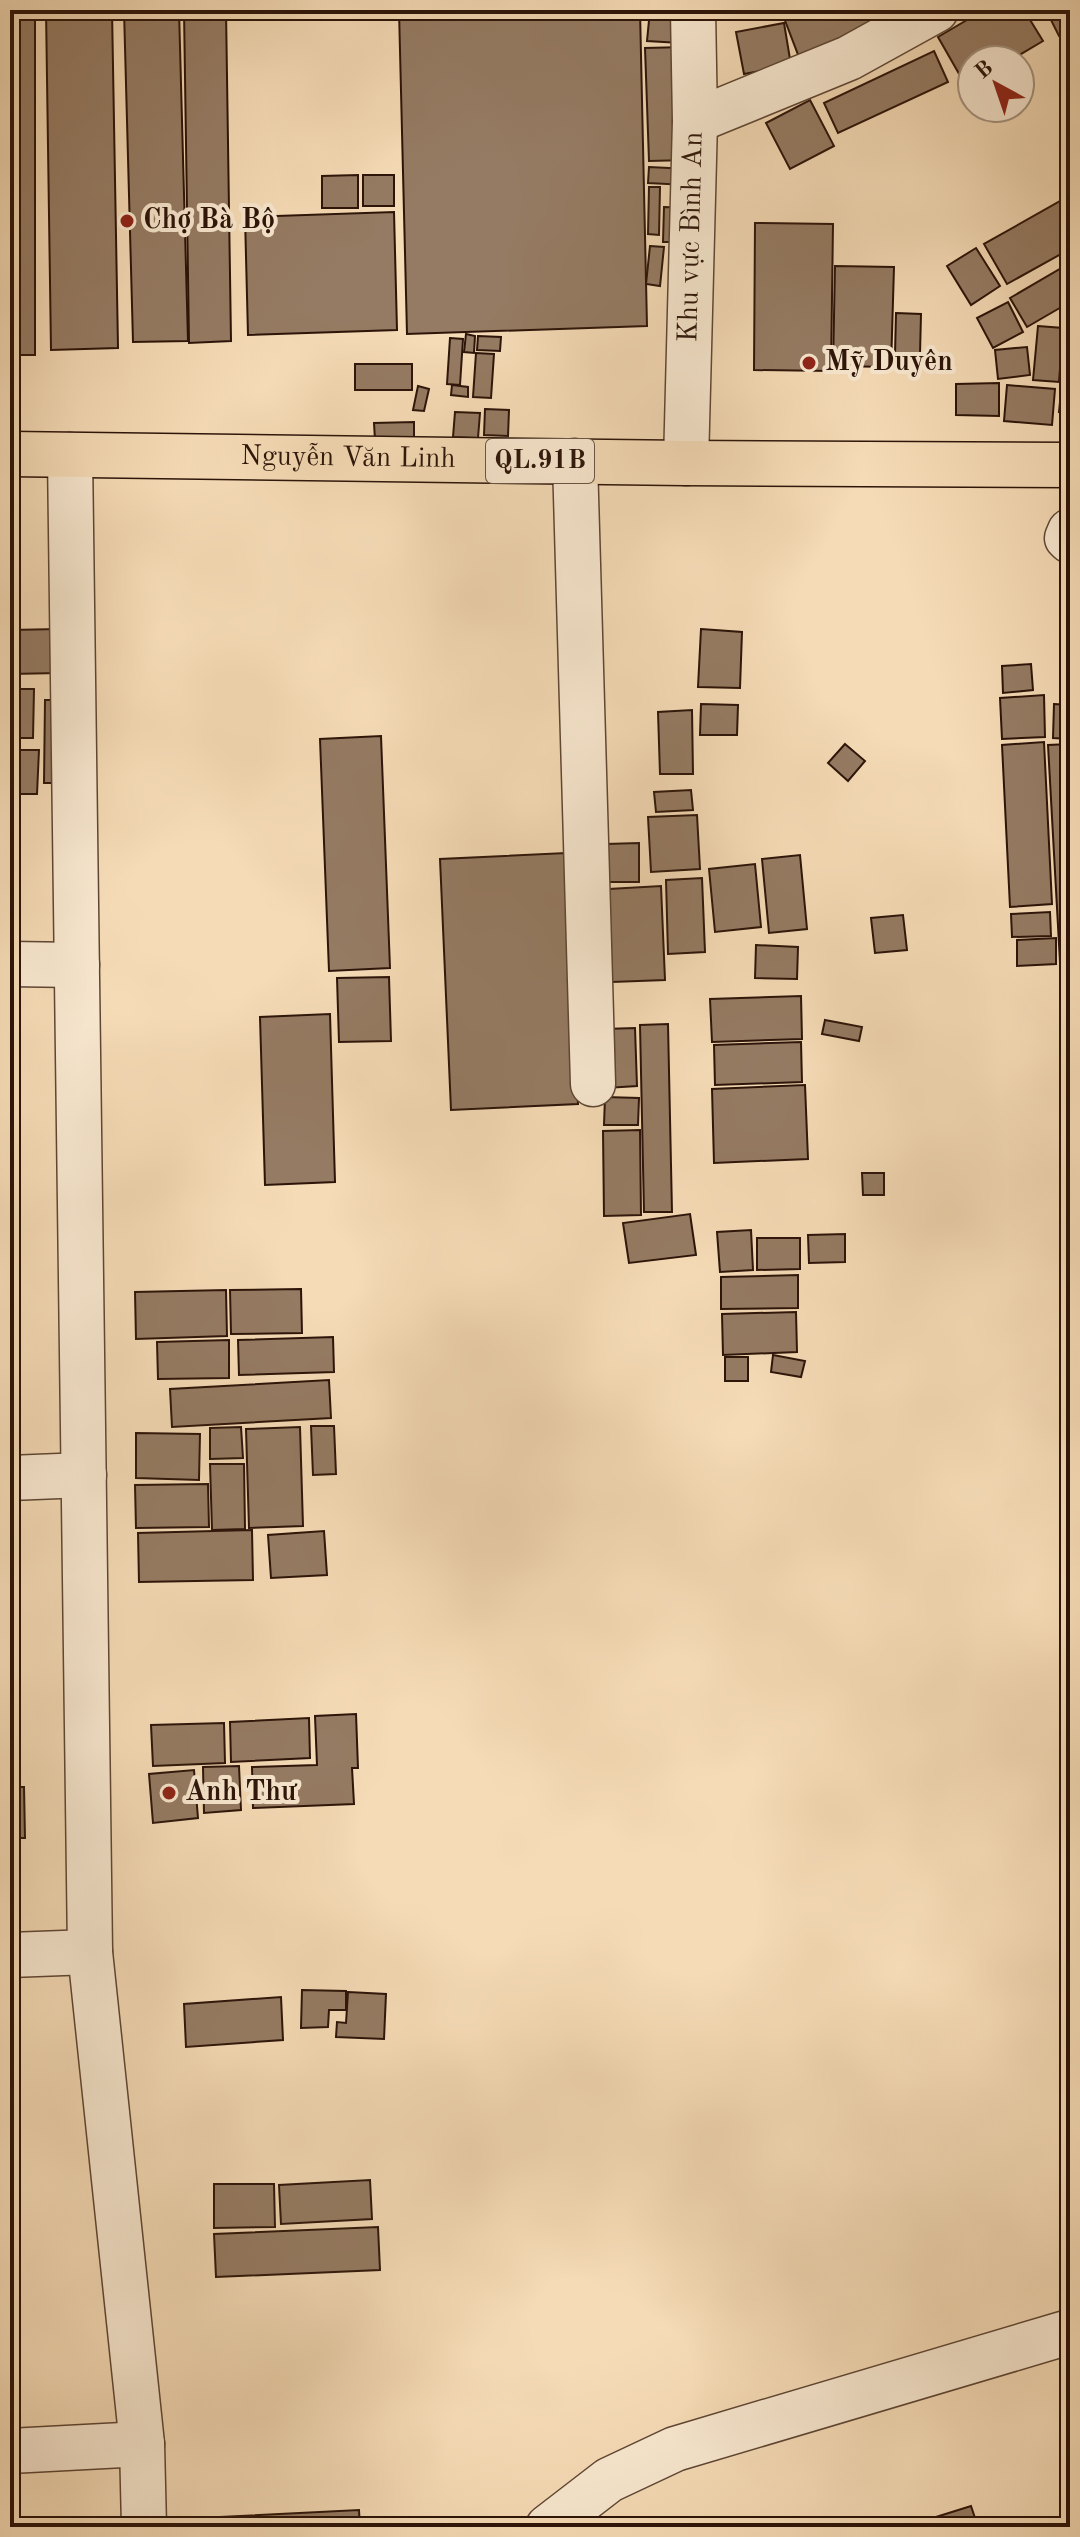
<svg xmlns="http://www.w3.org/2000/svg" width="1080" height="2537" viewBox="0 0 1080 2537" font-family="'Old Standard TT',serif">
	<rect width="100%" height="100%" fill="#f5dbb6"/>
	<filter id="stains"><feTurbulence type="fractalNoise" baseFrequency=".0025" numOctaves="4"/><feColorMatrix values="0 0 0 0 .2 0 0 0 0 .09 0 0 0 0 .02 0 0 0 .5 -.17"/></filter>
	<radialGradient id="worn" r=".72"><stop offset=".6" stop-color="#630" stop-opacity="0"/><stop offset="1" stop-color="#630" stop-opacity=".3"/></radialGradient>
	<g fill="#957b63" stroke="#2c1409" stroke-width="2">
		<rect x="10" y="10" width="25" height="345"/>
		<path d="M46,10H112L118,348L51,350Z"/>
		<path d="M124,10H179L188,341L133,342Z"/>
		<path d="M184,10H226L231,341L189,343Z"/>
		<path d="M399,10H640L647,326L407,334Z"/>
		<path d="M650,10H683L680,43L647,41Z"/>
		<path d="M781,10H915L802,65Z"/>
		<path d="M984,10H1024L1043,41L1011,60H972V82L966,86L938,37Z"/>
		<path d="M1046,10H1070V31L1059,36Z"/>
		<path d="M784,23L791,65L744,74L736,32Z"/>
		<path d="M685,47L688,160L649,161L645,48Z"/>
		<path d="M934,51L948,82L838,133L824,103Z"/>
		<path d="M810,100L834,146L790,169L766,123Z"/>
		<path d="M649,167L688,169L687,185L648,183Z"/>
		<path d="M358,175V208H322V176Z"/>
		<rect x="363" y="175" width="31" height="31"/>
		<path d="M649,187H660L659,235L648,234Z"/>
		<path d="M1062,200L1070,216V249L1007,284L984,244Z"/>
		<path d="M664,207L689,208L687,242H663Z"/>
		<path d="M394,212L397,330L248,335L245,217Z"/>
		<path d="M755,223L833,224L831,371L754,370Z"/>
		<path d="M650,246L664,247L660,286L646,284Z"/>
		<path d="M976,248L1000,286L971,305L947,266Z"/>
		<path d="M1070,263V302L1027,327L1010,298Z"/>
		<path d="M835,266L894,267L891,367L833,366Z"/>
		<path d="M1008,302L1023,332L993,348L977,318Z"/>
		<path d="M896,313L921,314L920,354L895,355Z"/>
		<path d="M1038,326L1063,328L1059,382L1033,380Z"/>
		<path d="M466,334L475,336L474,353L464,352Z"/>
		<path d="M478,336L501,337L500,351L477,350Z"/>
		<path d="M450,338L463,339L460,385L447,384Z"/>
		<path d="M1027,347L1030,375L998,379L995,350Z"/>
		<path d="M476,353L494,354L491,398L473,397Z"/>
		<rect x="355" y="364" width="57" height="26"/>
		<path d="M1063,372L1070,373V412H1059Z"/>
		<path d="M999,383V416L956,415V384Z"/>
		<path d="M452,385L468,387V397L451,395Z"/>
		<path d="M1007,385L1055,389L1052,425L1004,421Z"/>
		<path d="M418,386L429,389L424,411L413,410Z"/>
		<path d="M485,409L509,410L508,436L484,435Z"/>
		<path d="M455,412L480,413L478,438L453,437Z"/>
		<path d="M414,422V440H375L374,423Z"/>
		<path d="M59,629V673L10,674V630Z"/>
		<path d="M701,629L742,632L740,688L698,687Z"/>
		<path d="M1031,664L1033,690L1003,693L1002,666Z"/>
		<path d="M10,689H34L33,738H10Z"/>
		<path d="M1044,695L1045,737L1002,739L1000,698Z"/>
		<path d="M45,700H63L61,783H44Z"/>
		<path d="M701,704L738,705L737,735H700Z"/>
		<path d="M1054,704L1070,705V739L1053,738Z"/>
		<path d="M692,710L693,774H660L658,712Z"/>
		<path d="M381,736L390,968L329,971L320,739Z"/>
		<path d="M1044,742L1052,904L1010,907L1002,745Z"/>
		<path d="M845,744L865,761L848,781L828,763Z"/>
		<path d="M1070,744V961L1060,962L1048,745Z"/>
		<path d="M10,750H39L37,794H10Z"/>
		<path d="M691,790L693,810L656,812L654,792Z"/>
		<path d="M10,799L17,800L15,837H10Z"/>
		<path d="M697,815L700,869L651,872L648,817Z"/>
		<path d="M639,843V882H607L606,844Z"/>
		<path d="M566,853L578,1104L451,1110L440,859Z"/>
		<path d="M800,855L807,929L769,933L762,859Z"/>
		<path d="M755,864L761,927L715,932L709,869Z"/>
		<path d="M702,878L705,952L668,954L666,880Z"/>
		<path d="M661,886L665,980L612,982L609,889Z"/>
		<path d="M1050,912L1051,936L1012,937L1011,914Z"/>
		<path d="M903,915L907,950L875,953L871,918Z"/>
		<path d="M1056,938V964L1017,966V940Z"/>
		<path d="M756,945L798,947L797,979L755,978Z"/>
		<path d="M389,977L391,1041L339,1042L337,978Z"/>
		<path d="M801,996L802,1039L712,1042L710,999Z"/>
		<path d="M330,1014L335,1182L265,1185L260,1017Z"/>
		<path d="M825,1020L862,1027L859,1041L822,1034Z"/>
		<path d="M668,1024L672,1212H644L640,1025Z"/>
		<path d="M635,1028L637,1086L606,1088L604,1029Z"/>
		<path d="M801,1042L802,1082L715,1085L714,1045Z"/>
		<path d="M805,1085L808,1159L714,1163L712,1089Z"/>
		<path d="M605,1097L639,1098L638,1125H604Z"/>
		<path d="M640,1130L641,1215L604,1216L603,1131Z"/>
		<path d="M862,1173H884V1195H863Z"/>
		<path d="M690,1214L696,1255L629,1263L623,1223Z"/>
		<path d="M751,1230L753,1270L720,1272L717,1232Z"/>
		<path d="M845,1234V1262L809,1263L808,1235Z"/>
		<path d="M757,1238H800V1269L757,1270Z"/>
		<path d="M10,1253H16L17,1296H10Z"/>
		<path d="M798,1275V1308L721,1309V1277Z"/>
		<path d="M301,1289L302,1333L231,1334L230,1290Z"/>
		<path d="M226,1290L227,1336L136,1339L135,1292Z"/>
		<path d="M796,1312L797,1352L723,1355L722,1314Z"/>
		<path d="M333,1337L334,1372L239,1375L238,1340Z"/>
		<path d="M229,1340V1378L158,1379L157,1342Z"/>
		<path d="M773,1355L805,1361L801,1377L771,1372Z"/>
		<rect x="725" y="1357" width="23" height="24"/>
		<path d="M329,1380L331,1418L172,1427L170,1389Z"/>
		<path d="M311,1426H334L336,1474L313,1475Z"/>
		<path d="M241,1427L243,1458L210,1459V1428Z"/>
		<path d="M300,1427L303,1526L249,1528L246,1429Z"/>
		<path d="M136,1433L200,1434L199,1480L136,1478Z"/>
		<path d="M210,1464H244L245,1529L212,1530Z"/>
		<path d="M208,1484L209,1527L136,1528L135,1485Z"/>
		<path d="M252,1530L253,1580L139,1582L138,1533Z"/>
		<path d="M324,1531L327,1575L271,1578L268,1535Z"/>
		<path d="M356,1714L358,1768H352L354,1804L253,1808L252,1767L317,1765L315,1716Z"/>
		<path d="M309,1718L310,1758L231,1762L230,1722Z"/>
		<path d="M224,1723L225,1763L153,1766L151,1725Z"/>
		<path d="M239,1766L241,1810L204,1813L203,1767Z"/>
		<path d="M194,1770L198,1818L153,1823L149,1774Z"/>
		<path d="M10,1787H24L25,1838H10Z"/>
		<path d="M302,1990L346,1991V2010H329L328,2027L301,2028Z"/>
		<path d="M348,1992L386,1994L384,2039L336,2037L337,2022L346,2023Z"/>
		<path d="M281,1997L283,2040L186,2047L184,2004Z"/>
		<path d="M370,2180L372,2219L281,2224L279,2185Z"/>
		<path d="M214,2184H274L275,2227L214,2228Z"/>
		<path d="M378,2227L380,2270L216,2277L214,2234Z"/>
		<path d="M971,2506L978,2527H921L920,2522Z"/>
		<path d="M359,2510L360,2527H200V2518Z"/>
		<path d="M916,2519L918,2527H891Z"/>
	</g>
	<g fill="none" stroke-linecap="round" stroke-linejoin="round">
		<g stroke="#5e4634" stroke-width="47">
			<g id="street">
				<path d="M695,121L849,58L936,10"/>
				<path d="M70,455L90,1952L142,2444L144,2527"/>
				<path d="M575,461L593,1084"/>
				<path id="s1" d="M686,463L695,121L693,10"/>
				<path d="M1070,531L1067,538L1070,541"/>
				<path d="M10,964L77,965"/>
				<path d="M10,1478L84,1475"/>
				<path d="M10,1955L90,1952"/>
				<path d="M10,2451L142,2444"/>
				<path d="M548,2527L609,2480L675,2449L1069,2332"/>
			</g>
		</g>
		<g stroke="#2c1409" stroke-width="47">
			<g id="highway">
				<path id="s2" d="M10,454L686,463L1070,465"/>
			</g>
		</g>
		<use href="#street" stroke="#f8e8d0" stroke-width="44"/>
		<use href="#highway" stroke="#f5dbb6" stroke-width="44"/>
	</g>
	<g fill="#8f2418" stroke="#f8e8d0" stroke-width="3">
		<circle cx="127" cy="221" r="8"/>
		<circle cx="809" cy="363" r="8"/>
		<circle cx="169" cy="1793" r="8"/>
	</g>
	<g text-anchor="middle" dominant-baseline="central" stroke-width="8" stroke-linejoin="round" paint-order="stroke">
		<rect fill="#f8e8d0" stroke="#695445" stroke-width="2" x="486" y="439" width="108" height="44" rx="6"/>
		<g font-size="26" font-weight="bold" fill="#2c1409">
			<text x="540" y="461">QL.91B</text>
		</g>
		<g font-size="28" font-weight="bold" fill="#2c1409" stroke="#f8e8d0" text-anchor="start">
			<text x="143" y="221">Chợ Bà Bộ</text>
			<text x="825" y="363">Mỹ Duyên</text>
			<text x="185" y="1793">Anh Thư</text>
		</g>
		<g font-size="28" fill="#2c1409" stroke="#f8e8d0">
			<text stroke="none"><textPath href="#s1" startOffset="226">Khu vực Bình An</textPath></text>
			<text stroke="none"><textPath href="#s2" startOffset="338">Nguyễn Văn Linh</textPath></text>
		</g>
	</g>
	<rect width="1080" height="2537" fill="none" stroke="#f5dbb6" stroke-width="40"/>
	<rect x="12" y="12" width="1056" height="2513" fill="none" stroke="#2c1409" stroke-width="4"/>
	<rect x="20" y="20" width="1040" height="2497" fill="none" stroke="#2c1409" stroke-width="2"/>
	<g transform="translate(996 84) rotate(320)"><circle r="38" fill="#f8e8d0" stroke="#a69380" stroke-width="2"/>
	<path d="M0-6L14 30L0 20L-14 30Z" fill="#8f2418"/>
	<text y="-12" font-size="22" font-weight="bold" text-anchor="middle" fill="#2c1409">B</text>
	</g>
	<rect width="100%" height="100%" filter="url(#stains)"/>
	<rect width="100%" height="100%" fill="url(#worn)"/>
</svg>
